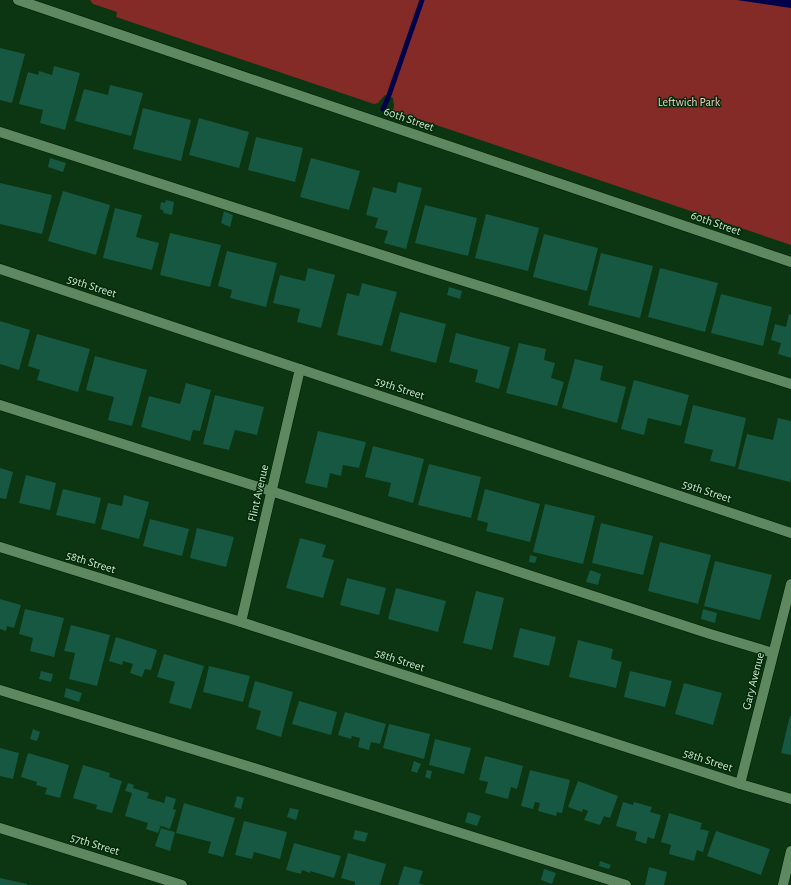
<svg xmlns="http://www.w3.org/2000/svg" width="791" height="885" viewBox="0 0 791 885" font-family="'Alegreya Sans',sans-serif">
	<rect width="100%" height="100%" fill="#0c3512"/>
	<path fill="#842b27" d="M90,0H791V245L395,111L393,110L394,106L393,98L385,95L378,103L374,104L116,17L117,12L93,4Z"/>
	<path fill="#020049" d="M737,0H791V8Z"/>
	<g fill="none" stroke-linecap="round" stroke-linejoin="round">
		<path stroke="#020049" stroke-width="5" d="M383,109L388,98L422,0"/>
	</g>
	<g fill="#165841">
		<path d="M0,48L25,54L12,103L0,100Z"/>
		<path d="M54,66L80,73L65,130L40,123L43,110L19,104L28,72L38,75L39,71L52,75Z"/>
		<path d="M110,85L143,93L131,136L75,121L84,89L108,95Z"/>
		<path d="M143,108L191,120L181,161L133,149Z"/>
		<path d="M199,118L249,132L239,168L189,155Z"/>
		<path d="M256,137L303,148L295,182L248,170Z"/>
		<path d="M50,158L66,163L63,172L48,167Z"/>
		<path d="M311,158L360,171L349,210L300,197Z"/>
		<path d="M398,182L422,188L406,249L384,243L388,231L375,228L378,218L366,215L373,187L396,193Z"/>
		<path d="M0,183L52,195L42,234L0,224Z"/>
		<path d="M63,191L110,205L96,255L48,241Z"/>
		<path d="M166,200L174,202L172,215L163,213L164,211L160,209L161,202L165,203Z"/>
		<path d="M425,205L477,218L468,256L415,243Z"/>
		<path d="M115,208L142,215L136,237L159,243L152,270L103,258Z"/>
		<path d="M224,211L233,215L230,227L221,223Z"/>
		<path d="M486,214L539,228L528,271L475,258Z"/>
		<path d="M170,233L221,245L210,287L160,275Z"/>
		<path d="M544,234L598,248L587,291L533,277Z"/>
		<path d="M227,251L277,263L266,307L230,298L232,290L218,286Z"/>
		<path d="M601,253L653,266L640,318L588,305Z"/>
		<path d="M308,268L335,275L321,328L297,322L300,309L273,303L280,275L305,281Z"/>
		<path d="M660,268L718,283L705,332L648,317Z"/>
		<path d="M362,283L397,292L382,346L337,335L347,293L359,296Z"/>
		<path d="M449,287L462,291L460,299L447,295Z"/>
		<path d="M721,294L772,307L763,346L711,333Z"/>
		<path d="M400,312L446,324L436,363L390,351Z"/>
		<path d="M789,314L791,315V358L778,354L781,343L771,340L775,324L786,327Z"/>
		<path d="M0,321L30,330L19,370L0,364Z"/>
		<path d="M456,333L510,347L499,389L475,382L478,370L449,362Z"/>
		<path d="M37,334L90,349L78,392L37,380L40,370L28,366Z"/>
		<path d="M519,343L546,349L544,360L555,363L551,378L564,382L557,406L506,393Z"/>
		<path d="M95,356L147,370L132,426L108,420L114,397L86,390Z"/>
		<path d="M575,359L603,366L600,380L626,387L617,423L562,408Z"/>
		<path d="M634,380L689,395L681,426L648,418L644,435L621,429Z"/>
		<path d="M186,383L211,390L200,431L193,430L190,441L141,427L149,396L180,404Z"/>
		<path d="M215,395L264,407L257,435L235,430L229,450L203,444Z"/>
		<path d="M693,405L746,418L735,467L710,461L713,450L684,443Z"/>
		<path d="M778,418L791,421V478L790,482L738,469L747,434L773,440Z"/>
		<path d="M318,431L366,442L359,468L343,465L341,476L330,473L327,488L305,483Z"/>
		<path d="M373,446L424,459L413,503L388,496L391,483L365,477Z"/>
		<path d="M429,464L481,477L471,518L418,505Z"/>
		<path d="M0,468L13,472L6,499L0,498Z"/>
		<path d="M26,475L56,483L50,510L19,503Z"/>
		<path d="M63,489L101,498L95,524L56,515Z"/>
		<path d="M485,489L540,504L530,542L486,531L488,523L477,520Z"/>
		<path d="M124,495L149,502L139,539L101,529L108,503L122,506Z"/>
		<path d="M545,504L595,516L583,564L533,552Z"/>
		<path d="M150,519L189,529L182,556L143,546Z"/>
		<path d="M601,523L653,536L643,575L592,563Z"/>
		<path d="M197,528L234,537L226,567L190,558Z"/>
		<path d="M300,538L326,545L322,557L334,560L323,598L286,588Z"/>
		<path d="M660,542L711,555L698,604L648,591Z"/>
		<path d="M530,555L537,557L535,563L529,562Z"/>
		<path d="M715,561L772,575L760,620L704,606Z"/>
		<path d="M590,570L601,574L598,585L586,582Z"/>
		<path d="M347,578L386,588L379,615L340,605Z"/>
		<path d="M396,588L446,601L438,632L388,619Z"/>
		<path d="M476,591L504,598L492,650L463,643Z"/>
		<path d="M0,599L21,605L14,628L7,626L6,631L0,629Z"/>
		<path d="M25,609L64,618L54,657L30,651L33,638L19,634Z"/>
		<path d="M703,609L717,613L715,623L701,619Z"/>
		<path d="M71,625L110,635L97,686L69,679L75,653L64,651Z"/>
		<path d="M520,628L556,637L549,666L513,657Z"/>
		<path d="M116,637L157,650L151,670L145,669L142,677L130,673L133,664L123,661L122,665L109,661Z"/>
		<path d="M578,640L613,649L611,659L622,662L616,688L569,677Z"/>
		<path d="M164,654L204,666L191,709L169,703L175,682L157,677Z"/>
		<path d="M209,666L250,676L243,702L203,692Z"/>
		<path d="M41,671L53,674L51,682L39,679Z"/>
		<path d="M630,671L672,681L665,707L624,697Z"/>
		<path d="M255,681L293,692L281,737L256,729L261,711L248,707Z"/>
		<path d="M684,683L722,693L713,725L675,714Z"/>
		<path d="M66,688L82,693L79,702L64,697Z"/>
		<path d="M299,701L337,712L331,735L292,724Z"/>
		<path d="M345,712L386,724L380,744L371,742L369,750L358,747L360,738L352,736L351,739L338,735Z"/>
		<path d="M790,716H791V755L781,753Z"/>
		<path d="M389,724L430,734L424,759L383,748Z"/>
		<path d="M33,729L40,732L37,741L30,739Z"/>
		<path d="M435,739L471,748L464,774L429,765Z"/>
		<path d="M0,748L19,753L13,779L0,776Z"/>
		<path d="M28,753L69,765L60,798L45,794L47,788L36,785L37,782L21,777Z"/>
		<path d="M485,756L523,766L517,789L511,787L508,799L485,793L488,782L479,780Z"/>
		<path d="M414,761L421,764L417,773L411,771Z"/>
		<path d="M83,765L110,773L109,777L122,781L112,813L96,809L97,805L73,798Z"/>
		<path d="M427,770L432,771L430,779L425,777Z"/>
		<path d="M530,770L570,780L562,813L557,812L556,816L538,811L540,803L535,802L533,809L521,806Z"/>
		<path d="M578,781L618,796L610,818L604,816L600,825L584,820L588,811L583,809L582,812L568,807Z"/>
		<path d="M128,783L134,785L133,788L149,793L147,798L164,803L166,796L176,799L173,809L176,810L170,829L161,826V825L158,833L146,829L148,823L125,816L132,793L125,791Z"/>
		<path d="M237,796L244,798L241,809L234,807Z"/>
		<path d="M623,802L633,805L634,802L652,807L650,812L661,815L654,839L648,837L646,844L635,840L637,832L616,826Z"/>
		<path d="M184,803L235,818L223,857L208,853L211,842L176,833Z"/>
		<path d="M290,808L299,810L296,820L287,817Z"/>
		<path d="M468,812L481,816L477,826L465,822Z"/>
		<path d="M669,813L702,823L700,829L709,831L703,852L697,850L694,861L669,854L671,845L661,842Z"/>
		<path d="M244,821L287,832L280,859L254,852L252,859L235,855Z"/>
		<path d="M161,828L175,832L170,851L155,846Z"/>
		<path d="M355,830L368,833L365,842L353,839Z"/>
		<path d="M716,831L770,849L761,875L707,856Z"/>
		<path d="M294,843L341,856L334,878L310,871V873L302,870L301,874L286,870Z"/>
		<path d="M348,853L386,864L380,885H355V882L341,878Z"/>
		<path d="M600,861L611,865L609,869L599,866Z"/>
		<path d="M404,866L423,871L419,883L424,885H398Z"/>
		<path d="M649,867L667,872L664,885H645Z"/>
		<path d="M544,869L556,873L552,884L541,880Z"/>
		<path d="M0,878L27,884V885H0Z"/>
	</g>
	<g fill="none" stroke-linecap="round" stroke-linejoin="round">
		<g stroke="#001b03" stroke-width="11">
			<g id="minor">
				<path d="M18,0L791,262"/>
				<path d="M0,132L416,266L791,384"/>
				<path d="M0,269L791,533"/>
				<path d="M0,405L271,491L710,634L773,653"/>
				<path d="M0,547L241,622L740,784L791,799"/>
				<path d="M241,622L300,369"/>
				<path d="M0,690L254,768L626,885"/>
				<path d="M740,784L791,584"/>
				<path d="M0,828L182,885"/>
				<path d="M783,885L791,851"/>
			</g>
		</g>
		<use href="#minor" stroke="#5e8860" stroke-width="10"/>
	</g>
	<g text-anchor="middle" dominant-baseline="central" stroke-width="3" stroke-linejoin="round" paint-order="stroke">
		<g font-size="12" fill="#efceca" stroke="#012b08">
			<text x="689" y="102">Leftwich Park</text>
		</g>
		<g font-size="12" fill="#d2e8d2" stroke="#012b08">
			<text transform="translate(409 119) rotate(19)">60th Street</text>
			<text transform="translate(716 223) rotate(19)">60th Street</text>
			<text transform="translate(92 286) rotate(18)">59th Street</text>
			<text transform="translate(400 388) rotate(18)">59th Street</text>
			<text transform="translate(707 491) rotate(18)">59th Street</text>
			<text transform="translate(258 493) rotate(-77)">Flint Avenue</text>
			<text transform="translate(91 562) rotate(17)">58th Street</text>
			<text transform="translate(400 660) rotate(18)">58th Street</text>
			<text transform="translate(753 681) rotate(-76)">Gary Avenue</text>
			<text transform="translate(708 760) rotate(18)">58th Street</text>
			<text transform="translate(95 844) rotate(17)">57th Street</text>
		</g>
	</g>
</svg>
